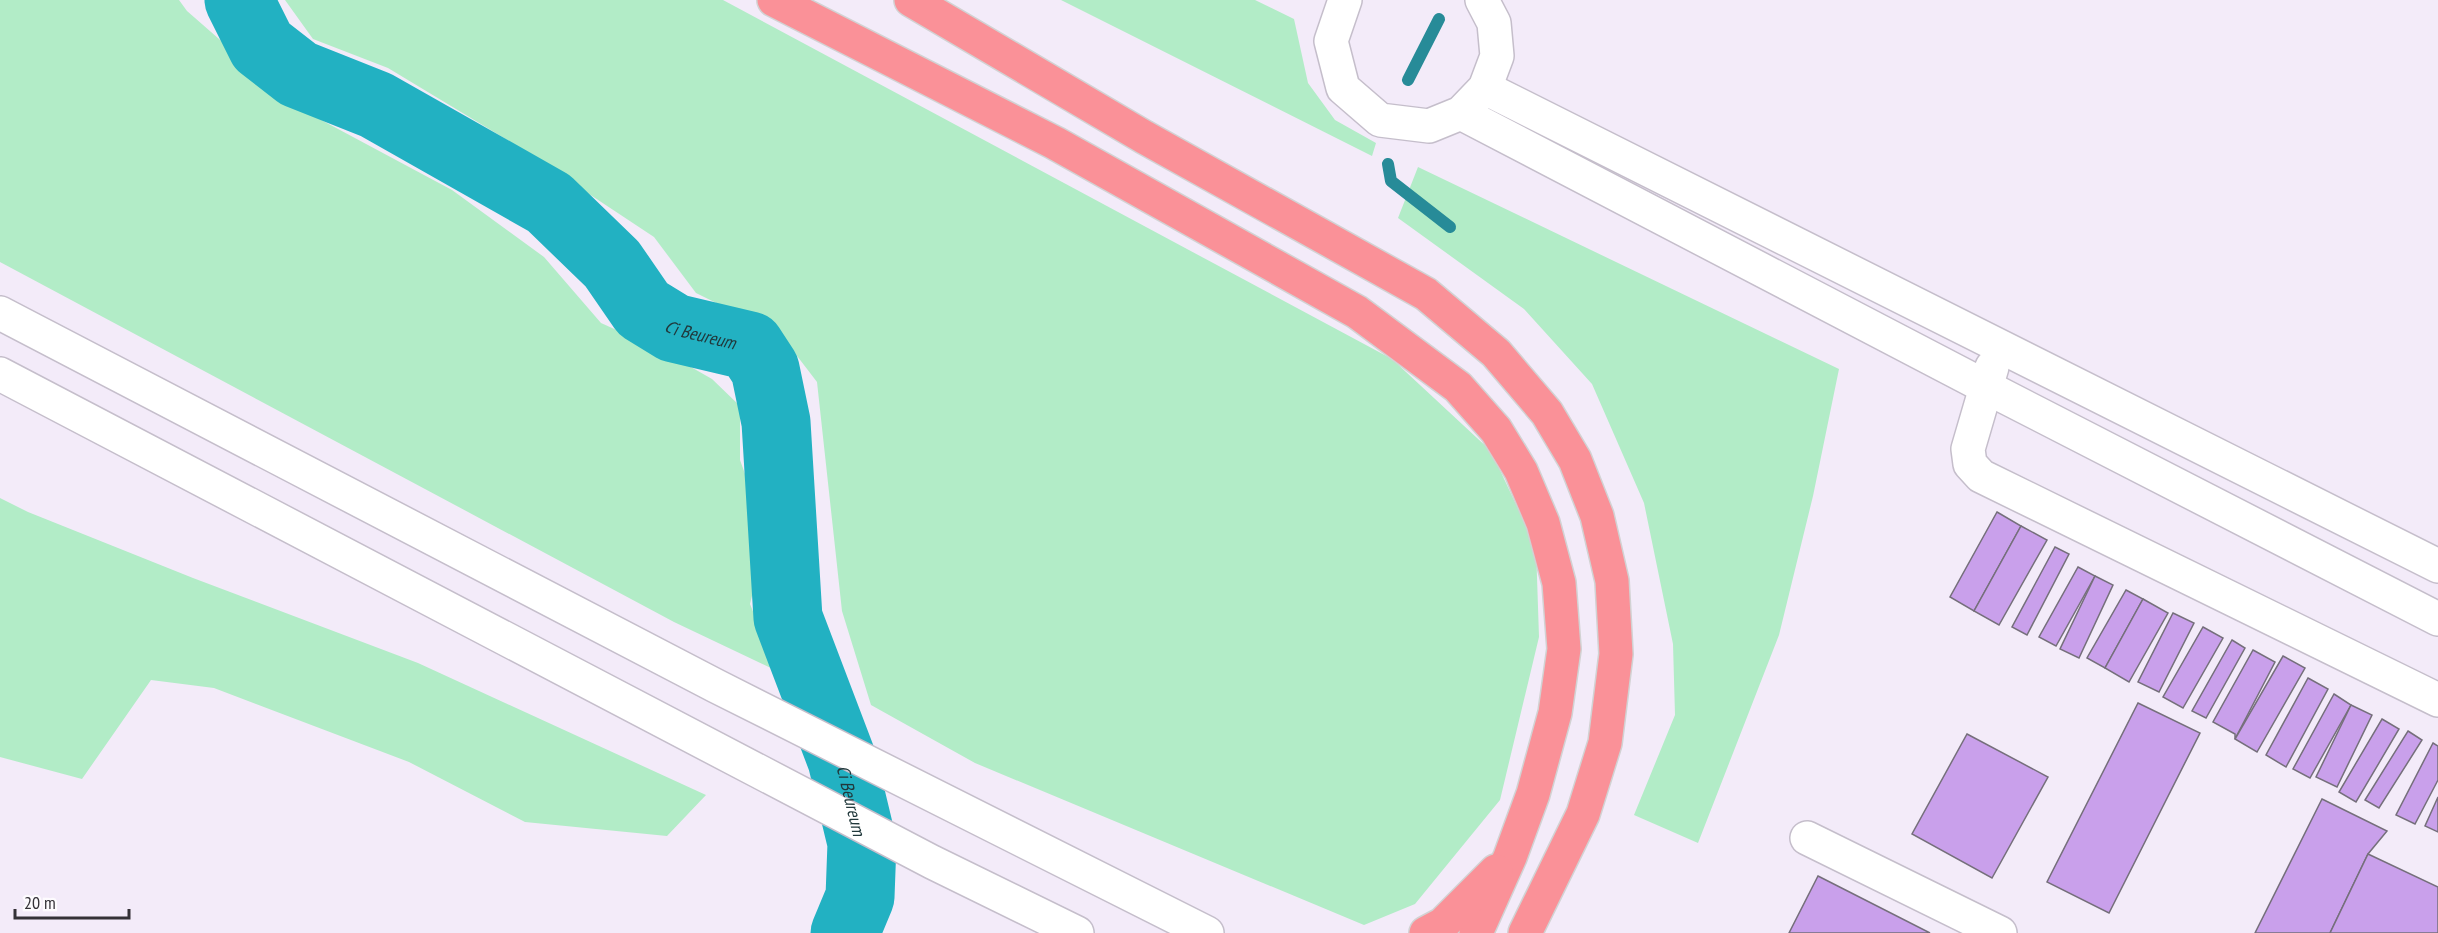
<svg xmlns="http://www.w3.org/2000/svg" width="2438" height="933" viewBox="0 0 2438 933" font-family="'PT Sans Narrow',sans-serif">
	<rect width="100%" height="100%" fill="#f3ebf9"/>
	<g fill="#b2ecc7">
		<path d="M0,0H179L187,11L297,107L452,190L544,257L601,323L661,350L712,379L740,406V460L767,535L750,604L777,671L674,622L0,262Z"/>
		<path d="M285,0H723L1392,359L1491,451L1536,547L1539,637L1500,800L1415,904L1364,925L975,763L871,705L842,611L817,382L781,335L696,293L654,237L509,141L388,68L313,39Z"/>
		<path d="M1061,0H1255L1294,19L1308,83L1335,120L1376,143L1372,156Z"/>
		<path d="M1418,167L1839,369L1813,496L1779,635L1698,843L1634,815L1675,715L1673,644L1644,503L1592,384L1524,309L1398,218Z"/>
		<path d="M0,498L28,512L193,578L418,663L706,795L667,836L525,822L409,762L214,688L151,680L82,779L0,757Z"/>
	</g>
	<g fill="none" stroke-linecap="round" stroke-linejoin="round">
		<g stroke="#278b98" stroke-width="12">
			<path d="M1408,80L1439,19"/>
			<path d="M1388,164L1391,181L1450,227"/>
		</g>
		<path stroke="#22b1c2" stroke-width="69" id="s1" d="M239,0L262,46L298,74L376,105L549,203L612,264L643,309L674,328L750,346L765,369L776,422L788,618L842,760L862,843L860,897L845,933"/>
	</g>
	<g fill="#c9a0eb" stroke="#756f7b" stroke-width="1.5">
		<path d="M1997,512L2021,526L1974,611L1950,597Z"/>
		<path d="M2021,526L2047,540L1999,625L1974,611Z"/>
		<path d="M2055,547L2069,554L2027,635L2012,627Z"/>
		<path d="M2078,567L2095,576L2056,646L2039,637Z"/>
		<path d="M2095,576L2113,585L2079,658L2060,649Z"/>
		<path d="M2126,590L2143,599L2105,668L2087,658Z"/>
		<path d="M2143,599L2168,613L2129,682L2105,668Z"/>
		<path d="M2173,613L2194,623L2159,692L2138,682Z"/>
		<path d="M2203,627L2223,638L2183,708L2163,697Z"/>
		<path d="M2232,640L2245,648L2206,718L2192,711Z"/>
		<path d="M2253,650L2275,662L2235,739V734L2213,722Z"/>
		<path d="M2283,656L2305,668L2257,752L2235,739Z"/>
		<path d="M2308,678L2328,689L2286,767L2266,755Z"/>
		<path d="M2334,694L2351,705L2310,778L2293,769Z"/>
		<path d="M2138,703L2200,733L2109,913L2047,882Z"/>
		<path d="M2351,705L2372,715L2337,787L2316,777Z"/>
		<path d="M2382,719L2399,729L2356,802L2339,792Z"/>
		<path d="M2408,731L2422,740L2379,808L2365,800Z"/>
		<path d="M1967,734L2048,777L1992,878L1912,834Z"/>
		<path d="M2433,743L2438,746V780L2415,824L2396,815Z"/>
		<path d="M2438,797V832L2425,826Z"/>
		<path d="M2322,799L2387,831L2368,854L2330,933H2255Z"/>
		<path d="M2368,854L2438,887V933H2330Z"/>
		<path d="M1818,876L1930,933H1789Z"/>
	</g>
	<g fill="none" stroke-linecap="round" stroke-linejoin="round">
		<g stroke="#c5becb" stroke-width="36">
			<g id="street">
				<path d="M1345,0L1331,41L1343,88L1380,120L1429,126L1461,113L1485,88L1497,56L1494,23L1482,0"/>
				<path d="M1485,88L2438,566"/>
				<path d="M1461,113L1986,387L2438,619"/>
				<path d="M1992,367L1968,449L1970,464L1981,476L2438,700"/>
				<path d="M1807,838L2000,933"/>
			</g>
		</g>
		<g stroke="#c5becb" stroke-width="36">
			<g id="secondary">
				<path d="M0,313L716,686L1207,933"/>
				<path d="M0,374L932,862L1077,933"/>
			</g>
		</g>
		<g stroke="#d2d2d3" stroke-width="36">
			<g id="highway">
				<path d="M774,0L1055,143L1357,312L1458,387L1496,430L1521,471L1543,523L1559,583L1564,649L1555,713L1533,794L1510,857L1476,933"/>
				<path d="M911,0L1144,137L1426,294L1496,353L1547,413L1575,460L1597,516L1612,581L1616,654L1605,743L1583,814L1525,933"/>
				<path d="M1426,933L1443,924L1496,871"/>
			</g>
		</g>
		<use href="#street" stroke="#fff" stroke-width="33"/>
		<use href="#secondary" stroke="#fff" stroke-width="33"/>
		<use href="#highway" stroke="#fa9198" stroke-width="33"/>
	</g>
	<g text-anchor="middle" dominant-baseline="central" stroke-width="4.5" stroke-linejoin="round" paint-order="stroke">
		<g font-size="18" font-style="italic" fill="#21383b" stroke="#fdfbfe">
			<text stroke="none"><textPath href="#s1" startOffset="586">Ci Beureum</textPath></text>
			<text stroke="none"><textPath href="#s1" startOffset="1108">Ci Beureum</textPath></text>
		</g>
	</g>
	<path d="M15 909v9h114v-9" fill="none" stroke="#343137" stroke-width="3"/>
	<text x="24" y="909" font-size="18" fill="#343137" stroke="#fdfbfe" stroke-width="4.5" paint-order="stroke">20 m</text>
</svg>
